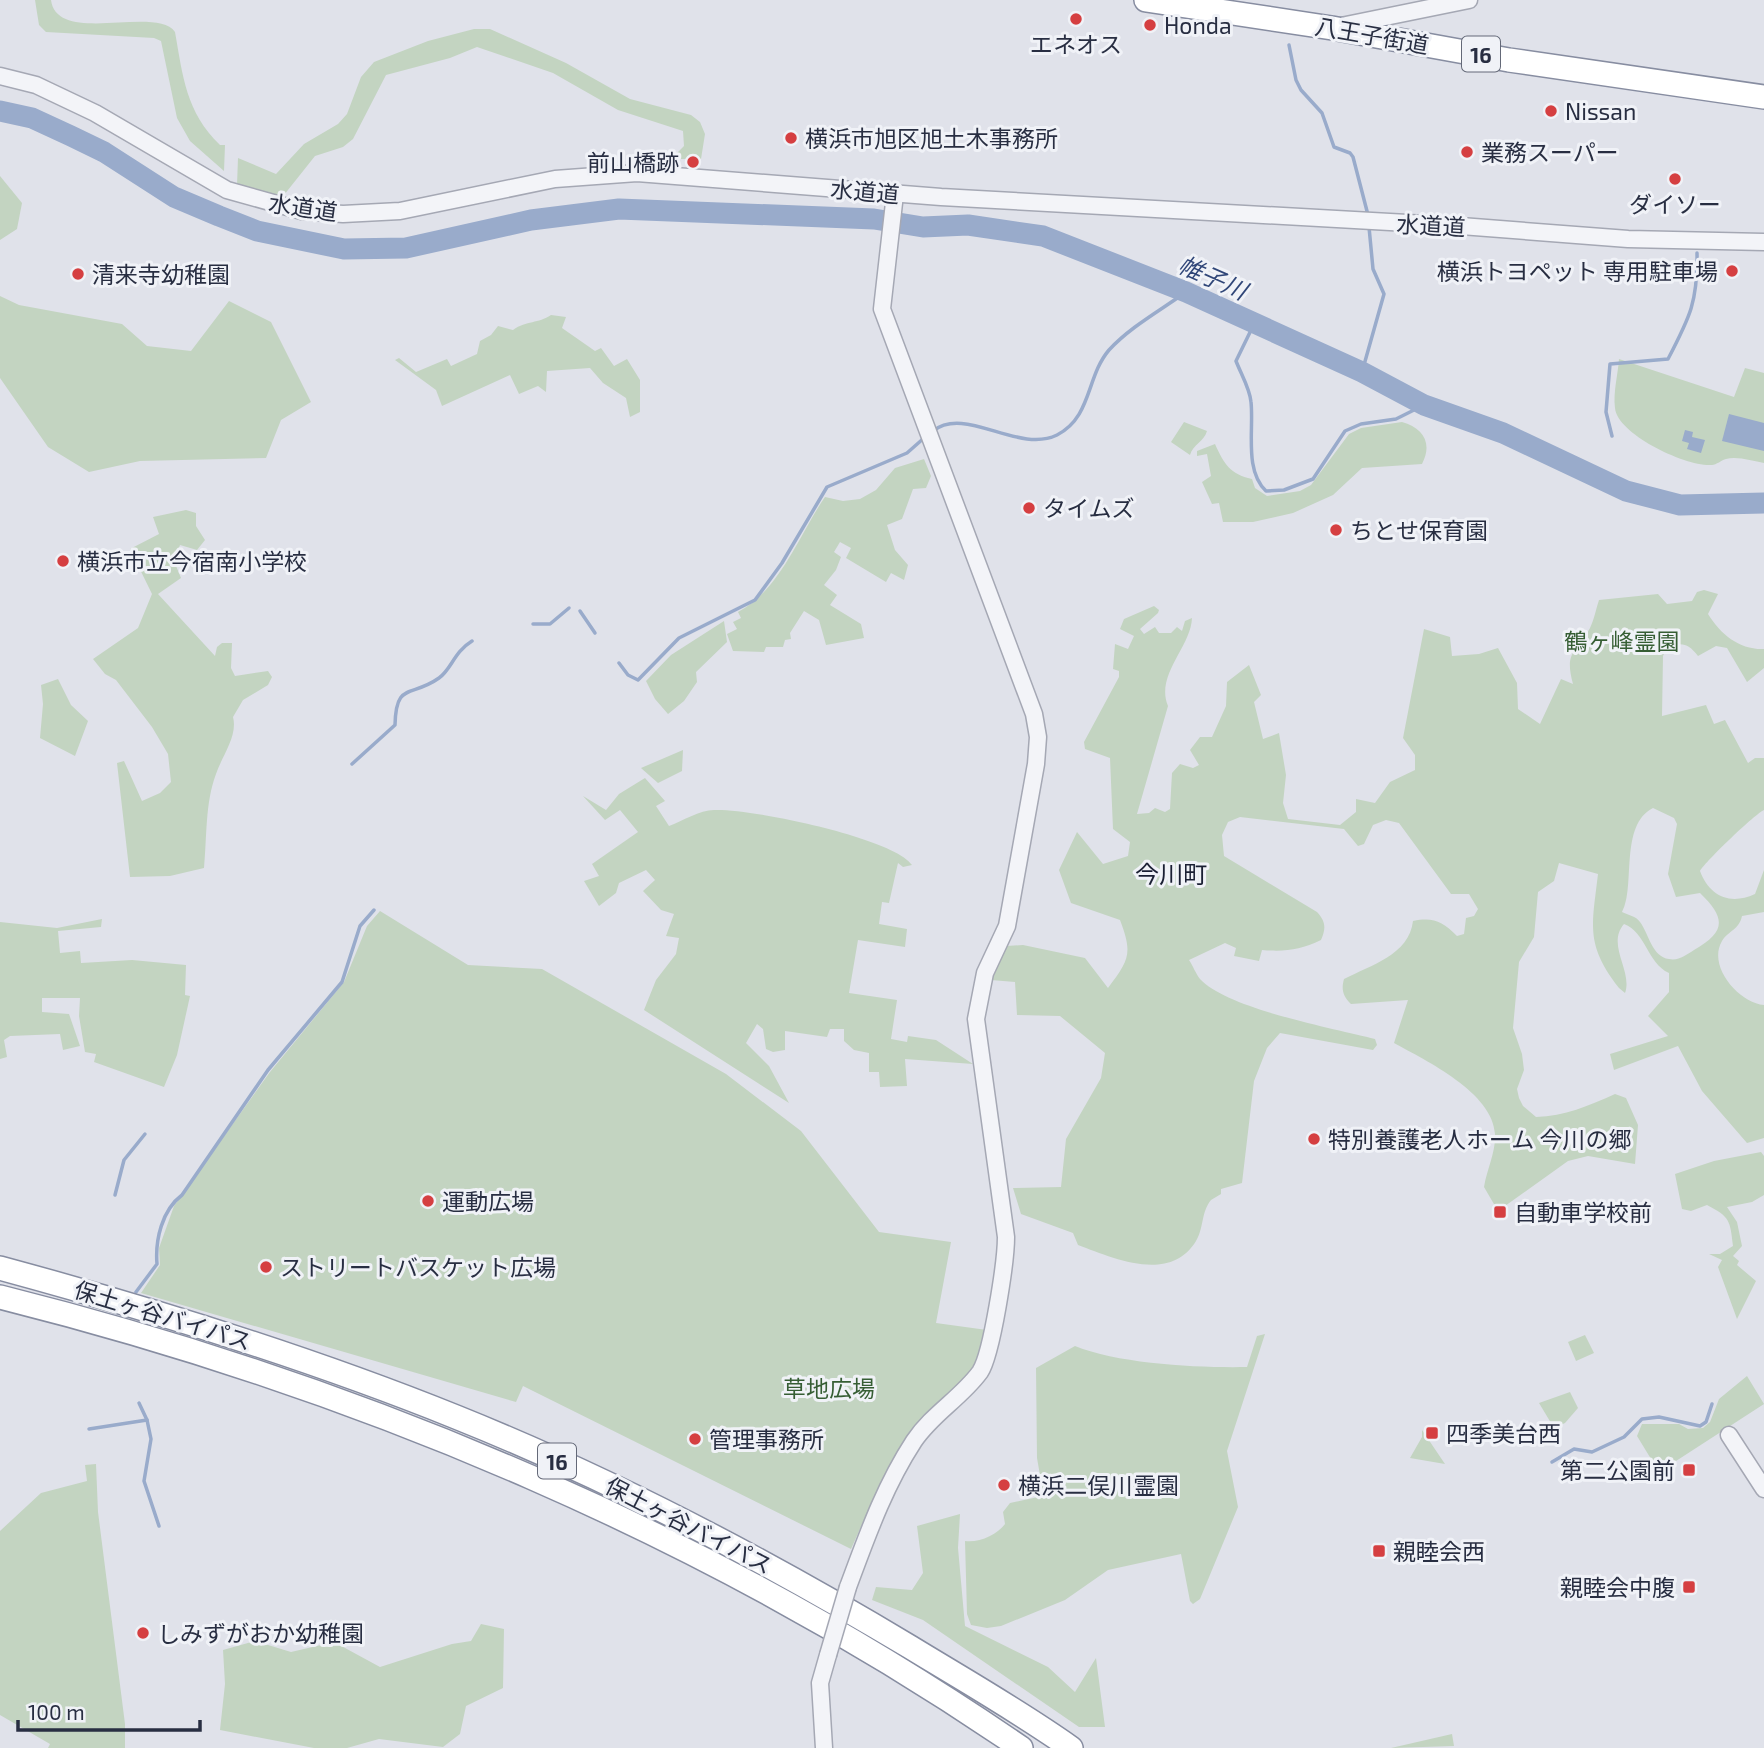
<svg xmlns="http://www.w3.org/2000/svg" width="1764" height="1748" viewBox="0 0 1764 1748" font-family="'Exo 2','Noto Sans JP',sans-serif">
	<rect width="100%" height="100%" fill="#e0e2ea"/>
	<g fill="#c3d4c1" fill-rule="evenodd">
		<path d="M35,0H51C57,46 156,5 175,32C183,77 186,112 220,145H225L224,171L190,141L177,118L161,41L154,38L46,32L39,25Z"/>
		<path d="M474,29H490L566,63L630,99L691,115L700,122L705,134L701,159H671L684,146L683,131L618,110L553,73L477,47L450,58L386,75L353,139L343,147L315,156L284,195L277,197L237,185L238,158L276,174L304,144L338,124L347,114L361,77L374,62L428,41Z"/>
		<path d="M0,176L22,203L17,229L0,240Z"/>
		<path d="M0,296L19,305L122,324L147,346L191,351L229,301L271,322L311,402L281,420L266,458L140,461L89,472L48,447L0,378Z"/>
		<path d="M551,315L566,317L562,328L595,351L601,348L614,366L627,359L640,380V412L630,417L626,398L603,383L590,368L547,371L546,392L538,386L519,394L510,375L442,406L436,390L395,360L399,358L416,372L447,359L451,366L477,354L480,341L491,335L498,326L513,330C527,320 538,324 551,315Z"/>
		<path d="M1619,359L1734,397L1745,368L1764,373V463C1753,461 1737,456 1726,459C1722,460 1716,465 1712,465C1686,467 1617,434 1615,408C1613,392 1618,374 1619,359Z"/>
		<path d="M1184,422L1207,431C1204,442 1193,444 1190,455L1171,442Z"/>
		<path d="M1402,422C1423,428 1433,443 1422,464L1362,468L1333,495L1293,513L1253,522H1223L1219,503L1212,504L1202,482L1211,476L1207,454L1197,456V451L1215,444C1224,464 1230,474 1252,479L1255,488L1267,496L1300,491L1311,485L1349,434L1361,428Z"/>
		<path d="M924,459L931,476L926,488L913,489L902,519L887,525L895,550L908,565L904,580L891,573L886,582L846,558L851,548L840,542L834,552L841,557L836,570L824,585L837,595L830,605L861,624L864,638L826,645L819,620L804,611L790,633L791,639L785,640L783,647H766L764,652L733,651L727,634L737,629L733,622L741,618L738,612C780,590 799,535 825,497L843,501L860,499L876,490L895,468Z"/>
		<path d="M186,510L196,513V526L205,540L197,550L180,545L174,561L181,578L158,594L215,656L217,647L222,643H232L231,668L235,676L268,671L272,677L268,685L243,700L233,717C238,736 222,756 216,774C205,803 207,838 204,868L170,876L130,877L117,763L124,761L142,801L160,793L171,782L168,754L152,727L116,680L105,674L93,659L138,628L152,594L130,549L159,534L153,517Z"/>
		<path d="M1704,590L1718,594L1708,614C1721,635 1740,650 1764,649V668L1747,682L1727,648L1716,646L1698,656C1688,643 1682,642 1667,647L1663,656L1662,716L1706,705L1714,724L1725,720L1748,763L1755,758H1764V810C1756,813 1706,861 1700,871C1709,895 1729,906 1755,894L1764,870V912L1742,916C1739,930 1729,930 1722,941C1707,966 1739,1003 1764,1005V1138L1747,1143L1702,1091L1678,1046L1614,1070L1610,1054L1668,1036L1648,1016L1669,992V973C1647,963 1646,932 1624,924C1606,945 1633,971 1625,993L1619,988C1585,944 1592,926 1598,874L1559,863L1554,881L1538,892L1534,937L1519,962L1513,1028L1522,1054L1524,1070L1517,1089L1519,1098L1523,1106L1536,1117C1565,1116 1588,1106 1615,1094L1626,1098L1638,1125L1635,1164L1588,1156L1568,1161L1498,1211L1484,1187C1487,1169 1496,1152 1495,1134C1493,1093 1427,1061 1394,1043L1408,1000L1351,1004C1343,996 1341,990 1344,979C1371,965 1409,955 1413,921C1433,917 1442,921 1457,936L1464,934L1466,918L1474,916L1478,909L1469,894H1451L1399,823L1386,820L1373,825L1364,844L1358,846L1344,829L1240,817L1228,822L1222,835L1224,856L1317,912C1326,922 1326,928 1321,940C1300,950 1285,952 1262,950L1259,961L1234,956L1236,948L1225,943L1189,960C1193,966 1196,974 1200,979C1228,1009 1332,1028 1375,1039L1377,1045L1373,1050L1280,1033L1267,1048L1254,1081L1242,1183L1221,1189V1194L1211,1200C1201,1212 1204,1228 1196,1241C1170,1284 1113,1258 1078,1245L1073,1233L1021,1214L1013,1188L1061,1187L1066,1139L1101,1078L1105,1053L1060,1016L1017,1015L1015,982L991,980L1006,946L1023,945L1085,958L1108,988C1129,960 1133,954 1120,920L1071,903L1059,870L1077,832L1103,864L1128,856L1130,842L1113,829L1110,758L1085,749L1084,742L1119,677V671L1113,669L1115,644L1128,649L1134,636L1120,629L1124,619L1154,606L1159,610L1158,613L1140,629L1144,634L1155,627L1159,633H1171L1177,627L1182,631L1185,621L1192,618C1191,647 1155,675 1168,706L1137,814L1149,813L1155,808L1165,812L1170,809L1172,773L1180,764L1193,768L1199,765L1190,750L1200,737H1212L1226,706L1227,682L1249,665L1261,695L1254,702L1263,739L1279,733L1286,775L1283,803L1288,819L1340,825L1356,812V799L1375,803L1390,782L1415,770V755L1403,738L1424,629L1450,637L1452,656L1479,654L1498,648L1517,683L1518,709L1540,724L1561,679L1573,684C1564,651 1576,653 1590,628C1594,620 1596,609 1599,600L1658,594L1667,604L1692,601L1697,592ZM1653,808L1674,818L1677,824L1668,874L1676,897L1700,893C1727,919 1725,932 1694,950C1686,955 1679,961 1669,959C1652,957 1649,934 1640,922C1636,916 1628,915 1622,912C1636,887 1619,825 1653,808Z"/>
		<path d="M724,621L727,642L696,672L697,682L684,701L668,714L655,699L646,681L671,655Z"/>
		<path d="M58,679L71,705L88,721L75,756L40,738L43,704L41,685Z"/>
		<path d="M683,750L682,771L658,783L641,768Z"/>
		<path d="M645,778L665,801L656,806L669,826C682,821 700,810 714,810C749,808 894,838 912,865L903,867L898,863L889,903L882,902L879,924L907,929L905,947L858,940L849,993L897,1000L891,1039L907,1042L908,1036L936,1040L973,1064L905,1059L907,1086L880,1087L879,1072H869V1053L854,1050L844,1041V1029H830L827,1037L785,1031V1050L773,1052L766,1049L763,1029L757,1024L746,1043L769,1066L789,1103L644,1010L656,980L676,954L679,938L666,936L674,914L661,910L643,891L655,880L646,870L619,883L616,893L599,906L584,881L599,876L592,864L638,832L620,810L605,820L583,796L606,810L619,794Z"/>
		<path d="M380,911L468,965L542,969L726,1074L801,1131L879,1232L951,1242L936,1323L987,1330C984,1340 983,1352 978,1362C966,1388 929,1406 911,1432C886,1469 869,1509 851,1549L523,1386L516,1402L141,1293L160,1265L159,1248L174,1206L270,1072L344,982L367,926Z"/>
		<path d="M102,919L101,927L58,931L60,953L80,951L81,963L132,960L186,965L185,995L190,996L177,1055L164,1087L94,1062L96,1054L85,1052L79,1016L80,998H42V1012L69,1014L80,1046L63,1050L60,1034L10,1036L4,1040L7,1057L0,1059V922L57,928Z"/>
		<path d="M1761,1152L1764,1156V1195L1752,1202L1727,1207L1737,1222L1742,1246L1733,1256L1739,1261L1737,1265L1756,1281L1737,1319L1718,1267L1722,1260L1709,1254H1720L1733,1246C1730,1220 1730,1217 1707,1205L1691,1211L1682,1209L1675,1174L1714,1161Z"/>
		<path d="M1265,1334L1227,1451L1238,1507L1200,1599L1193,1604L1190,1601L1181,1554L1108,1570L1065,1600L1001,1626L987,1628L971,1625L967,1614L965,1541C979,1543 997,1535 1005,1524L1003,1512L1010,1503L1038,1497L1041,1481L1037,1458L1036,1368L1075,1346C1119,1364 1199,1368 1247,1367L1257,1336Z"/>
		<path d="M1585,1335L1594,1353L1576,1361L1568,1342Z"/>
		<path d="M1747,1376L1764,1404L1659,1472L1637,1436L1642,1424H1679L1688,1429L1703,1428L1710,1422L1719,1399Z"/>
		<path d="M1570,1392L1578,1408L1565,1423L1554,1428L1539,1403Z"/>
		<path d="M1422,1430L1445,1464L1410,1458L1422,1437Z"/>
		<path d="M96,1464L98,1512L125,1724V1748H48L50,1744L0,1715V1531L41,1493L87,1481L85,1465Z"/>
		<path d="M960,1514L958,1548L965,1626L1048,1667L1075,1692L1096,1658L1105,1727H1079L923,1620L872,1600L876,1587L912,1590L923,1573L917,1526Z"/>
		<path d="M481,1624L504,1629L503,1688L466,1706L460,1734L443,1747L379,1739L347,1748H314L220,1730L225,1684L223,1650L255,1641L291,1652L334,1642L380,1667L452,1644L471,1641Z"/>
		<path d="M1452,1734L1454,1746L1391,1748Z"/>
	</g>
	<g fill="#99abcb">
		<path d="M1729,414L1764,423V451L1722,441Z"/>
		<path d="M1685,430L1693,432L1692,437L1705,440L1701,453L1687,449L1689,443L1682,441Z"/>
	</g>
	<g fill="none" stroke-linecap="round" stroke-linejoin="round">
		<g stroke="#99abcb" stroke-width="3.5">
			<path d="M1289,45L1296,80L1301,90L1322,113L1334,147L1350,153L1353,157L1368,215"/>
			<path d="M1254,324L1236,361C1241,374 1250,389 1251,402C1254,430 1244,470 1266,491L1284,490L1313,479L1345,431L1361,424L1396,419L1424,405"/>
			<path d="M1362,372L1384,294L1373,269L1369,227"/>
			<path d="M933,431C965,405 1018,454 1057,435C1092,417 1086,377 1109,350C1130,327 1161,310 1186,292"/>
			<path d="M1612,436L1606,412L1610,364L1668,359C1690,317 1698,301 1697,253"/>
			<path d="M1716,504L1749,497"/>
			<path d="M580,611L595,633"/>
			<path d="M533,624H550L569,608"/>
			<path d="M619,663L628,675L638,680L679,638L755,600L782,563L827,487L907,453L924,438"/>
			<path d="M352,764L395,725C396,681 411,698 439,678C451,670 454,652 472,641"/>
			<path d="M115,1195L124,1160L145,1134"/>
			<path d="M136,1292L157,1264C155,1240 162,1210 182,1195L268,1070L342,982L360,926L374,910"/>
			<path d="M147,1420L151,1439L144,1481L159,1526"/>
			<path d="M89,1429L147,1420L139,1403"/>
			<path d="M1552,1462L1574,1449L1592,1452L1624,1437L1642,1419L1659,1417L1700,1426L1706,1422L1712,1404"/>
		</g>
		<path stroke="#99abcb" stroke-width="21" d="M0,111L32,118L71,136L104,152L174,197L219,216L257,231L344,249L406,248L531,220L619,209L874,219L923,227L968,225L1043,236L1186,292L1362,372L1424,405L1503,433L1626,491L1680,505L1764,503"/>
		<g stroke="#a5a8b4" stroke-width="19">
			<g id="minor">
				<path d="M1341,26L1469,0"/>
				<path d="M0,76L36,85L95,113L227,190L302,211L343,214L400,211L555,179L637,173L941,197L1461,226L1628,239L1764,242"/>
				<path d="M1729,1435L1764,1489"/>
				<path d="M848,1587C867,1536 884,1487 914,1441C932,1414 961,1398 980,1372C992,1354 1006,1261 1006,1237L976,1019L985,973L1007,926L1036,764L1038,737L1034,714L882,309L895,194"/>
				<path d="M824,1748L820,1683L828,1655"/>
			</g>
		</g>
		<g stroke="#878da1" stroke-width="26">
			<g id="highway">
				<path d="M1146,0L1332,28L1509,60L1764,97"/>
				<path d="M0,1268C155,1310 307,1357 456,1417C613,1480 765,1560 910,1647C964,1680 1019,1711 1071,1748"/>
				<path d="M0,1297C363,1388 712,1536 1021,1748"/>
			</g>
		</g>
		<use href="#minor" stroke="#f3f4f8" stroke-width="16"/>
		<use href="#highway" stroke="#fff" stroke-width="23"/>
		<g stroke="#a5a8b4" stroke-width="19" stroke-linecap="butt">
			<path id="minor-bridge" d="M828,1655L848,1587"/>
		</g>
		<use href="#minor-bridge" stroke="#f3f4f8" stroke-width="16"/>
	</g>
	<g fill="#d53f41" stroke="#f0f2f7" stroke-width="2.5">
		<circle cx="1076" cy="19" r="7"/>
		<circle cx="1150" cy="25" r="7"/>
		<circle cx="1551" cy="111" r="7"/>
		<circle cx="791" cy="138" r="7"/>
		<circle cx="1467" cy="152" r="7"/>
		<circle cx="693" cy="162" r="7"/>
		<circle cx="1675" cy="179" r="7"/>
		<circle cx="1732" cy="271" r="7"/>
		<circle cx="78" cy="274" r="7"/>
		<circle cx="1029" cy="508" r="7"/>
		<circle cx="1336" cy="530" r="7"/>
		<circle cx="63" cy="561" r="7"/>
		<circle cx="1314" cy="1139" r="7"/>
		<circle cx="428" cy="1201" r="7"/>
		<rect x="1493" y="1205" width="14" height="14" rx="3.5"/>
		<circle cx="266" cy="1267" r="7"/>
		<rect x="1425" y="1426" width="14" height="14" rx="3.5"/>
		<circle cx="695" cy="1439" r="7"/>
		<rect x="1682" y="1463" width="14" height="14" rx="3.5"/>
		<circle cx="1004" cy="1485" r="7"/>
		<rect x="1372" y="1544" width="14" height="14" rx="3.5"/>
		<rect x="1682" y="1580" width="14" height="14" rx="3.5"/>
		<circle cx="143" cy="1633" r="7"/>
	</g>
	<g text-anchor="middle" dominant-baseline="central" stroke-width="6" stroke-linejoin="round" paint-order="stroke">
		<g fill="#f0f2f7" stroke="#646978" stroke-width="2">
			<rect x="1462" y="36.5" width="38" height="35" rx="5"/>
			<rect x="538" y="1443.5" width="38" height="35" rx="5"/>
		</g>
		<g font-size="21" font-weight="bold" fill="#282e42">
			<text x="1481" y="54">16</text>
			<text x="557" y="1461">16</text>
		</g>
		<g font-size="23" fill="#282e42" stroke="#f0f2f7" text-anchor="start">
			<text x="1164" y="25">Honda</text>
			<text x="1076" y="44" text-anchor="middle">エネオス</text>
			<text x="1565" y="111">Nissan</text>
			<text x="805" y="138">横浜市旭区旭土木事務所</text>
			<text x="1481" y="152">業務スーパー</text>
			<text x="679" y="162" text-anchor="end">前山橋跡</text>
			<text x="1675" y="204" text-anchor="middle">ダイソー</text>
			<text x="1718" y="271" text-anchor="end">横浜トヨペット 専用駐車場</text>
			<text x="92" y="274">清来寺幼稚園</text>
			<text x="1043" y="508">タイムズ</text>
			<text x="1350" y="530">ちとせ保育園</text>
			<text x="77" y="561">横浜市立今宿南小学校</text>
			<text x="1328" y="1139">特別養護老人ホーム 今川の郷</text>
			<text x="442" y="1201">運動広場</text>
			<text x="1514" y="1212">自動車学校前</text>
			<text x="280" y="1267">ストリートバスケット広場</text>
			<text x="1446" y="1433">四季美台西</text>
			<text x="709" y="1439">管理事務所</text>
			<text x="1675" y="1470" text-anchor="end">第二公園前</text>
			<text x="1018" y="1485">横浜二俣川霊園</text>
			<text x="1393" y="1551">親睦会西</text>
			<text x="1675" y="1587" text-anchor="end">親睦会中腹</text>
			<text x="157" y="1633">しみずがおか幼稚園</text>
		</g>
		<g font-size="23" fill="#282e42" stroke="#f0f2f7">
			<text transform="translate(1372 35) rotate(10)">八王子街道</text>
			<text transform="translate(865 191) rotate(5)">水道道</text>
			<text transform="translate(303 207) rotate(8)">水道道</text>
			<text transform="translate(1431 225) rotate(3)">水道道</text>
			<text transform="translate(163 1315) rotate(17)">保土ヶ谷バイパス</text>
			<text transform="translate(689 1525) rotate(27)">保土ヶ谷バイパス</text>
		</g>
		<g font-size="23" fill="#365e34" stroke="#f0f2f7">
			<text x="1622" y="641">鶴ヶ峰霊園</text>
			<text x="829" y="1388">草地広場</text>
		</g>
		<g font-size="24" font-style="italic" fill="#304678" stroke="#f0f2f7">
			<text transform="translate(1213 277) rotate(24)">帷子川</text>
		</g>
		<g font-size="24" fill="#1a1f33" stroke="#f0f2f7">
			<text x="1171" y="873">今川町</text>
		</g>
	</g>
	<path d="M18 1720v10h182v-10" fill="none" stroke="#282e42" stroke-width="3.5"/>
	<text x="28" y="1720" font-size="21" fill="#282e42" stroke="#f0f2f7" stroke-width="5" paint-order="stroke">100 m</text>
</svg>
